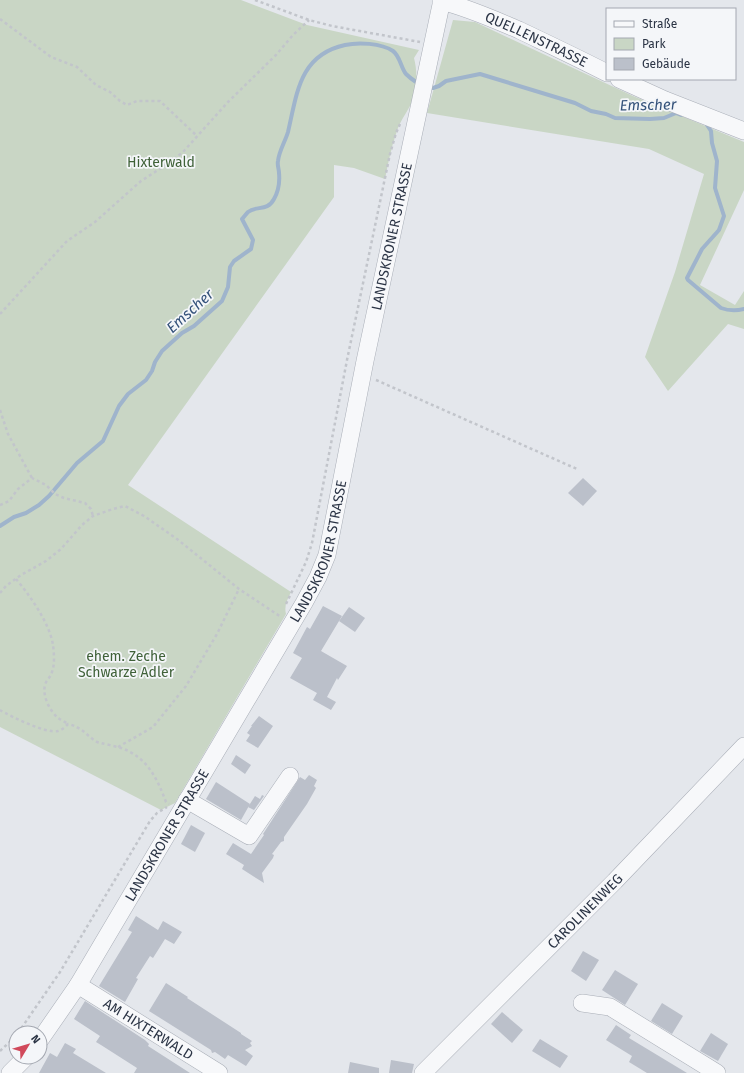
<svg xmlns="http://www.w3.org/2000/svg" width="744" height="1073" viewBox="0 0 744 1073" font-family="'Fira Sans',sans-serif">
	<rect width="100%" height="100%" fill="#e4e7ec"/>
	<g fill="#c9d6c5">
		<path d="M0,0H241L307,25L419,50L414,58C418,73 417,92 410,106C405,115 399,123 396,134C391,148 388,164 385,179L354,168L334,165V197L128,485L291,592C287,600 284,606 286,614L175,803L161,810L0,727Z"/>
		<path d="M453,20L475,22L633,96L744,142V190L700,285L735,305L744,291V329L728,324L668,391L645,357L675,272L704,174L649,149L427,113Z"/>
	</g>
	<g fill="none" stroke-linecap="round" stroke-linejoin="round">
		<g stroke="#9fb4cc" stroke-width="4">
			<path d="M433,88L439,86L446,81L480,74L575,103L591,111L606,114L615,118L650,119L664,118L676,113L681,115"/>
			<path d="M707,125L711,131L712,143L717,161L715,188L724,216L719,230L702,249L687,278L688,280L721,308C729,311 736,311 744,309"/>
			<path d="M0,526L14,517L26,513L39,505L49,496L77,463L103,441L119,406L128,394L146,380L152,371L155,362L162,351L182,333L194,326L222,301L228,287L230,267L234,261L251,249L253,240L242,219C244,217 246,214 248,212C257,205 267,212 274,199C279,190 280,183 279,173C279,169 277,165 278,161C279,151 285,142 288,132C297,94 299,55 345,45C358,42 381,43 393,51C400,56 401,68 406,74C409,77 413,80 416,82"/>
		</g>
	</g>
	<g fill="#bbc0ca">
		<path d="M583,478L597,491L583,506L568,493Z"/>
		<path d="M323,606L342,616L321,651L347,666L338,680L337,678L327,697L336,702L331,710L313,700L317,693L290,678L302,658L293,653L307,627L310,629Z"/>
		<path d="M349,607L365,618L355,632L339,621Z"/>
		<path d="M259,716L273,726L258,748L246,741L250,735L247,733L252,726H251Z"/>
		<path d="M236,755L251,765L245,774L231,764Z"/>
		<path d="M309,775L317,780L314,786L316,788L307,804L284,837V841L281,842L272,854L274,855L273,858L262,873L264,883L242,869L244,865L226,854L233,843L251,854L264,835L263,834L300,777L305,780Z"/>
		<path d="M216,782L250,804L241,820L206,799Z"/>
		<path d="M262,795L264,796L254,810L248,807L255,796L260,799Z"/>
		<path d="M191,825L205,833L195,852L181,844Z"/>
		<path d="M136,916L158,930L163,921L182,932L174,944L165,939L153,958L150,956L136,978L138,979L125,1002L99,986L132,932L128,930Z"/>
		<path d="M583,951L599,960L586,981L571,971Z"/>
		<path d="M615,970L638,984L625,1005L602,990Z"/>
		<path d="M166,983L188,997L187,998L241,1033V1034L252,1041L250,1043L252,1046L245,1050L253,1056L246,1066L228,1055L225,1059L215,1052L212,1053L211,1050L149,1011Z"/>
		<path d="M85,1001L145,1040L149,1044L148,1046L190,1073H134L137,1068L101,1045L96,1042L100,1036L74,1019Z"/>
		<path d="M662,1003L683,1016L672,1034L651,1021Z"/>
		<path d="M502,1012L523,1030L512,1043L491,1024Z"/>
		<path d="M616,1025L631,1035L629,1038L687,1073H647L629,1062L632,1056L606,1040Z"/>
		<path d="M711,1033L728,1044L718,1061L700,1051Z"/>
		<path d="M540,1039L568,1056L560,1068L532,1051Z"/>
		<path d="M65,1043L76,1049L73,1053L106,1073H39L50,1053L57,1057Z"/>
		<path d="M391,1060L414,1064L412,1073H389Z"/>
		<path d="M350,1062L379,1068V1073H348Z"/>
	</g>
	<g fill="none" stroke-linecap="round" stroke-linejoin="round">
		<g stroke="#a9aeb7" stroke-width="18">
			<g id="minor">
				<path id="s1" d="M441,1C469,8 493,19 519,30C548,44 578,58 607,73"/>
				<path d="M619,79L665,100L744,131"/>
				<path d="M187,800L249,836L290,776"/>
				<path id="s2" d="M78,985L219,1073"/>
				<path d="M582,1003L610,1007L717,1073"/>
				<path id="s3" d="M40,1040L78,985L304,603L318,577L327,555L365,361L442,0"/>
				<path d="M10,1073L26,1057"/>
				<path id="s4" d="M423,1073L615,881L744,746"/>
			</g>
		</g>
		<g stroke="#c2c5cb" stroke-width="2.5" stroke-dasharray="3 3" stroke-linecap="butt">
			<path d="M255,0L309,20L332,26L420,42"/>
			<path d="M0,19L51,57L77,67L96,85L110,92L120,101L127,105L137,101H160L197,136"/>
			<path d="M0,314L67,241L95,222L141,181L169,163L183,152L228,102L276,55L293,35L309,20"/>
			<path d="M376,380L577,469"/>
			<path d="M0,410L8,434L32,478"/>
			<path d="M0,505L9,501L18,489L32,478L46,485L55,494L64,498L85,503L91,509L93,516"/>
			<path d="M16,579C29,594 50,624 53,645C54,653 55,664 52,672C51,677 46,680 45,685C42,696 50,711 58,718C61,720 65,722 68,724"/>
			<path d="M0,593L6,586L21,575L46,561L61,549L82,525L93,516L113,509L125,506L144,516L177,539L239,589L281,617"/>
			<path d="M286,604L306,562L312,543L347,360L390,154L396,133L400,124"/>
			<path d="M0,710C10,716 46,734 58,731C62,730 65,727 68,724C82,727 87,736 97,742C100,743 115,746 121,748C147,757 157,778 166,802L169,804"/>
			<path d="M118,747L153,727L186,686L217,634L239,589"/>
			<path d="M18,1033L60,972L150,821L157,813L167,807"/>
			<path d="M0,1051L16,1036"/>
		</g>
		<use href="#minor" stroke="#f7f8fa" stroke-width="17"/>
	</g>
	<g text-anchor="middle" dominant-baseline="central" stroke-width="3.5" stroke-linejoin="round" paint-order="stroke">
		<g font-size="14" fill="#2b3445" stroke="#f4f6f9">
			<text stroke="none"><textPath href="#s1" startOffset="103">QUELLENSTRASSE</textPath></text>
			<text stroke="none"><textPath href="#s3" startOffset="889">LANDSKRONER STRASSE</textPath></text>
			<text stroke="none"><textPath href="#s3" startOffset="565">LANDSKRONER STRASSE</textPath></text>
			<text stroke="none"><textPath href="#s3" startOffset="241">LANDSKRONER STRASSE</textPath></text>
			<text stroke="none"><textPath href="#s4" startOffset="229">CAROLINENWEG</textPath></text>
			<text stroke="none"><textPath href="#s2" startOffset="83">AM HIXTERWALD</textPath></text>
		</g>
		<g font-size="14" fill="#3f6138" stroke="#f4f6f9">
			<text x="161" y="162">Hixterwald</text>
			<text x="126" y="656">ehem. Zeche<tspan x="126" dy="16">Schwarze Adler</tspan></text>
		</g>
		<g font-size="15" font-style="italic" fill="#34527a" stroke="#f4f6f9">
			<text transform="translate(648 105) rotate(-1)">Emscher</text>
			<text transform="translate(190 311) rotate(-42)">Emscher</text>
		</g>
	</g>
	<rect x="606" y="8" width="130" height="72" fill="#f4f6f9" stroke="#a4a8b1"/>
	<rect x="614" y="21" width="20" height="6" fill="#f7f8fa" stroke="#a4a8b1"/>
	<text x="642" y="28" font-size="12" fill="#2b3445">Straße</text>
	<rect x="614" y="38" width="20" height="12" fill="#c9d6c5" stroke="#a4a8b1"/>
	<text x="642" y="48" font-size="12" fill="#2b3445">Park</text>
	<rect x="614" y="58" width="20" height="12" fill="#bbc0ca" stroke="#a4a8b1"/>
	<text x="642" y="68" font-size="12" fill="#2b3445">Gebäude</text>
	<g transform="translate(28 1045) rotate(52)"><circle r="19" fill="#f4f6f9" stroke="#a4a8b1"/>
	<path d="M0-3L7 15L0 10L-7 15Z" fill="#d1495b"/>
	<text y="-6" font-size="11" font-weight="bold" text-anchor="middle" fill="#2b3445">N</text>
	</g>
</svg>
